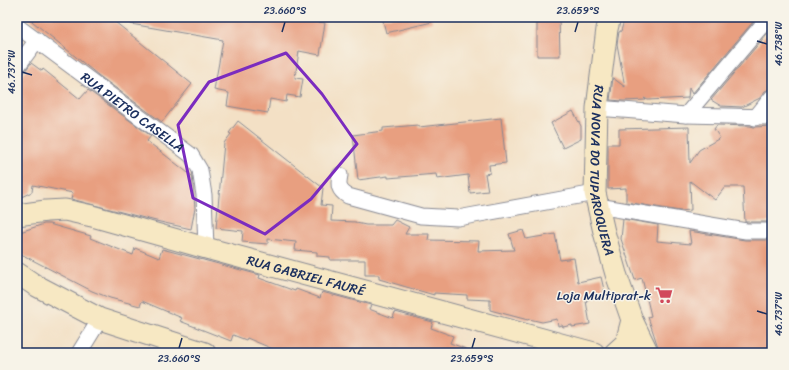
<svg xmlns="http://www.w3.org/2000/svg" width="789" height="370" viewBox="0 0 789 370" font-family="Sriracha,sans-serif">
	<rect width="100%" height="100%" fill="#f7f3e8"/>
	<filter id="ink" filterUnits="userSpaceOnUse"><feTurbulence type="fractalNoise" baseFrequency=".025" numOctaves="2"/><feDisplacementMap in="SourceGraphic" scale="8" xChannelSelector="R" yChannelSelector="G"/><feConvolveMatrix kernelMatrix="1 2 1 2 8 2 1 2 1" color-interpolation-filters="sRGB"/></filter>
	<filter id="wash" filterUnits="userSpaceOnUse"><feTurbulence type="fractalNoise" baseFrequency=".012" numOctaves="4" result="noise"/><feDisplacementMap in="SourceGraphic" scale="16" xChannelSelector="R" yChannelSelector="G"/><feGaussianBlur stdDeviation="0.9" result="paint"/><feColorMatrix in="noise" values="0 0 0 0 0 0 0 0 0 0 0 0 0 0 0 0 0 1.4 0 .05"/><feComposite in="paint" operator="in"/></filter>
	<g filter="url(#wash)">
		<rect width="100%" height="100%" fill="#f3e0c5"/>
		<g id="blocks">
			<g fill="#e89f80">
				<path d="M27,17H109L192,84L162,122L98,75Z"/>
				<path d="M132,17H289L325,23L320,55L299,51L295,78L303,79L300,97L287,95L286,102L270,99L268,113L227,106L229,93L214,90L223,40L131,24Z"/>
				<path d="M382,17H431L432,22L386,33Z"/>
				<path d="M537,17H559L560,56H537Z"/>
				<path d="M625,17L635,20L637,17H757L692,94L689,88L688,98L648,100L644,98L646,100L623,101L610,100L613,78L625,87L617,44L619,32L621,31Z"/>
				<path d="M772,28V88L765,91L760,98L742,107L721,106L711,100Z"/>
				<path d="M31,63L42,71L43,69L80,99L88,90L151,136L147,141L192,176L195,208L191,229L156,221L71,199L73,193L33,185L32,192L17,199V82Z"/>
				<path d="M573,111L581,126V139L563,148L551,123Z"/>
				<path d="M501,118L506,163L489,165L490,173L485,174L488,191L470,193L468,175L437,179L436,174L388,178V176L358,180L353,135L383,131V128L418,125L419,127Z"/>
				<path d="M238,121L323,188L321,205L332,206L331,221L356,222V223L366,225H391L395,220L409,227L405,234H429L428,240L479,241L478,251L514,250L509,234L523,230L526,239L555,234L560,260L574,258L578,282L601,277L605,294L588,297V300L586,301L590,324L572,327V325L563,327L562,325L558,326L557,319L542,322L529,319L528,320L490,310V300L467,299V295L434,293V295L379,279V275H365V260H330V257L317,256V252L295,250L296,242L268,239V244L242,242L243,231L216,228L224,143L231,134L229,133Z"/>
				<path d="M717,125L750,126L754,127L772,126V222H745L743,187H725L715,200L690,181L691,210L680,211L626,202V188L608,189V144H619V129L689,127L690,163L699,150L720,138L714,129Z"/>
				<path d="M623,219L658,225L657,241L691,244L689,231L745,240H772V347L768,353H660L648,317L651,316L642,278L635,280L621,239Z"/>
				<path d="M44,224H49L91,236L90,238L133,255L135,248L159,258L162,249L260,275L259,278L295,291L296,289L320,298L322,292L371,305L369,309L393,318L395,312L433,322L431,328L453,336L450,343L474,352V353H272L273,349L247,338L246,340L233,335L231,341L180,321L182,318L142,301L140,306L110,298L92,291L17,252V233Z"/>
			</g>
		</g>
	</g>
	<g filter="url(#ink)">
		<use href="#blocks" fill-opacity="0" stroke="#878892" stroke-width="1"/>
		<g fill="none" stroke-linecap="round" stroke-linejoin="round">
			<g stroke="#878892" stroke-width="17">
				<g id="street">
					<path id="s1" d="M17,26L191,155L200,170L204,195L206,248"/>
					<path d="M17,67L37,40"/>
					<path d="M597,108L686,115L772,117"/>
					<path d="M686,115L769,17"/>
					<path d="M755,118L772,97"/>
					<path d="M340,175C338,185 338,190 348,196L421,216L458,218L595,193"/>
					<path d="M598,206L746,231H772"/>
					<path d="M79,353L100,319"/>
				</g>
			</g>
			<g stroke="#878892" stroke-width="23">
				<g id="secondary">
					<path id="s2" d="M610,17L607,29L597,108L595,193L604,232L616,274L632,320L648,353"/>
					<path id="s3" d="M17,215L46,211L65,210L92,216L206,248L594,353"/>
					<path d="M17,273L35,285L100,319L205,353"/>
					<path d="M615,353L626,343L632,320"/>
				</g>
			</g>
			<use href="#street" stroke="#fff" stroke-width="15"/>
			<use href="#secondary" stroke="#f7e8c3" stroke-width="21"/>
		</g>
	</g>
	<path fill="none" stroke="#7b2cbf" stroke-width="3" stroke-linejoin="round" d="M286,53L322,94L357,144L311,199L265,234L193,198L178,125L209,82Z"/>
	<path fill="none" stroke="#1b2f5e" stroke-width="1.5" d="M282,32L285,22M575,32L578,22M757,41L767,44M22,72L32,75M757,311L767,314M179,348L182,338M472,348L475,338"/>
	<defs>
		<g id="supermarket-bare" transform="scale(1.38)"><path d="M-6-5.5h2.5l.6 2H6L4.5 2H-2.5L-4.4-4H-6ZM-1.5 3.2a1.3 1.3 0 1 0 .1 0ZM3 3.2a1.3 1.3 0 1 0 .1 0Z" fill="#d1495b" stroke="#f7f3e8" stroke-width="2.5" paint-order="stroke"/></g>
	</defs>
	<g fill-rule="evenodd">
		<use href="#supermarket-bare" x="664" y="295"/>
	</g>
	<g text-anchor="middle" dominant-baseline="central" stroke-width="3" stroke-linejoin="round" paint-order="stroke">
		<g font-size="13" fill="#1b2f5e" stroke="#f7f3e8">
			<text stroke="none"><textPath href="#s1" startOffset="144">RUA PIETRO CASELLA</textPath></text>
			<text stroke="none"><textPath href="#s2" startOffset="155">RUA NOVA DO TUPAROQUERA</textPath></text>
			<text stroke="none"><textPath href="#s3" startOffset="298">RUA GABRIEL FAURÉ</textPath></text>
		</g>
		<g font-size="13" fill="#1b2f5e" stroke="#f7f3e8" text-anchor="end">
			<text x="651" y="295">Loja Multiprat-k</text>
		</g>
	</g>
	<rect width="789" height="370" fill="none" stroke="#f7f3e8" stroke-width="44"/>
	<rect x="22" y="22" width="745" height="326" fill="none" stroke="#1b2f5e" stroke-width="1.5"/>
	<g font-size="10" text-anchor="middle" fill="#1b2f5e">
		<text x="285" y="14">23.660°S</text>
		<text x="578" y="14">23.659°S</text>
		<text transform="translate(778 44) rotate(-90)" y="4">46.738°W</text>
		<text transform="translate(11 72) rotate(-90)" y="4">46.737°W</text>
		<text transform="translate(778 314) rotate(-90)" y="4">46.737°W</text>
		<text x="179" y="362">23.660°S</text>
		<text x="472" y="362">23.659°S</text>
	</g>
</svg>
